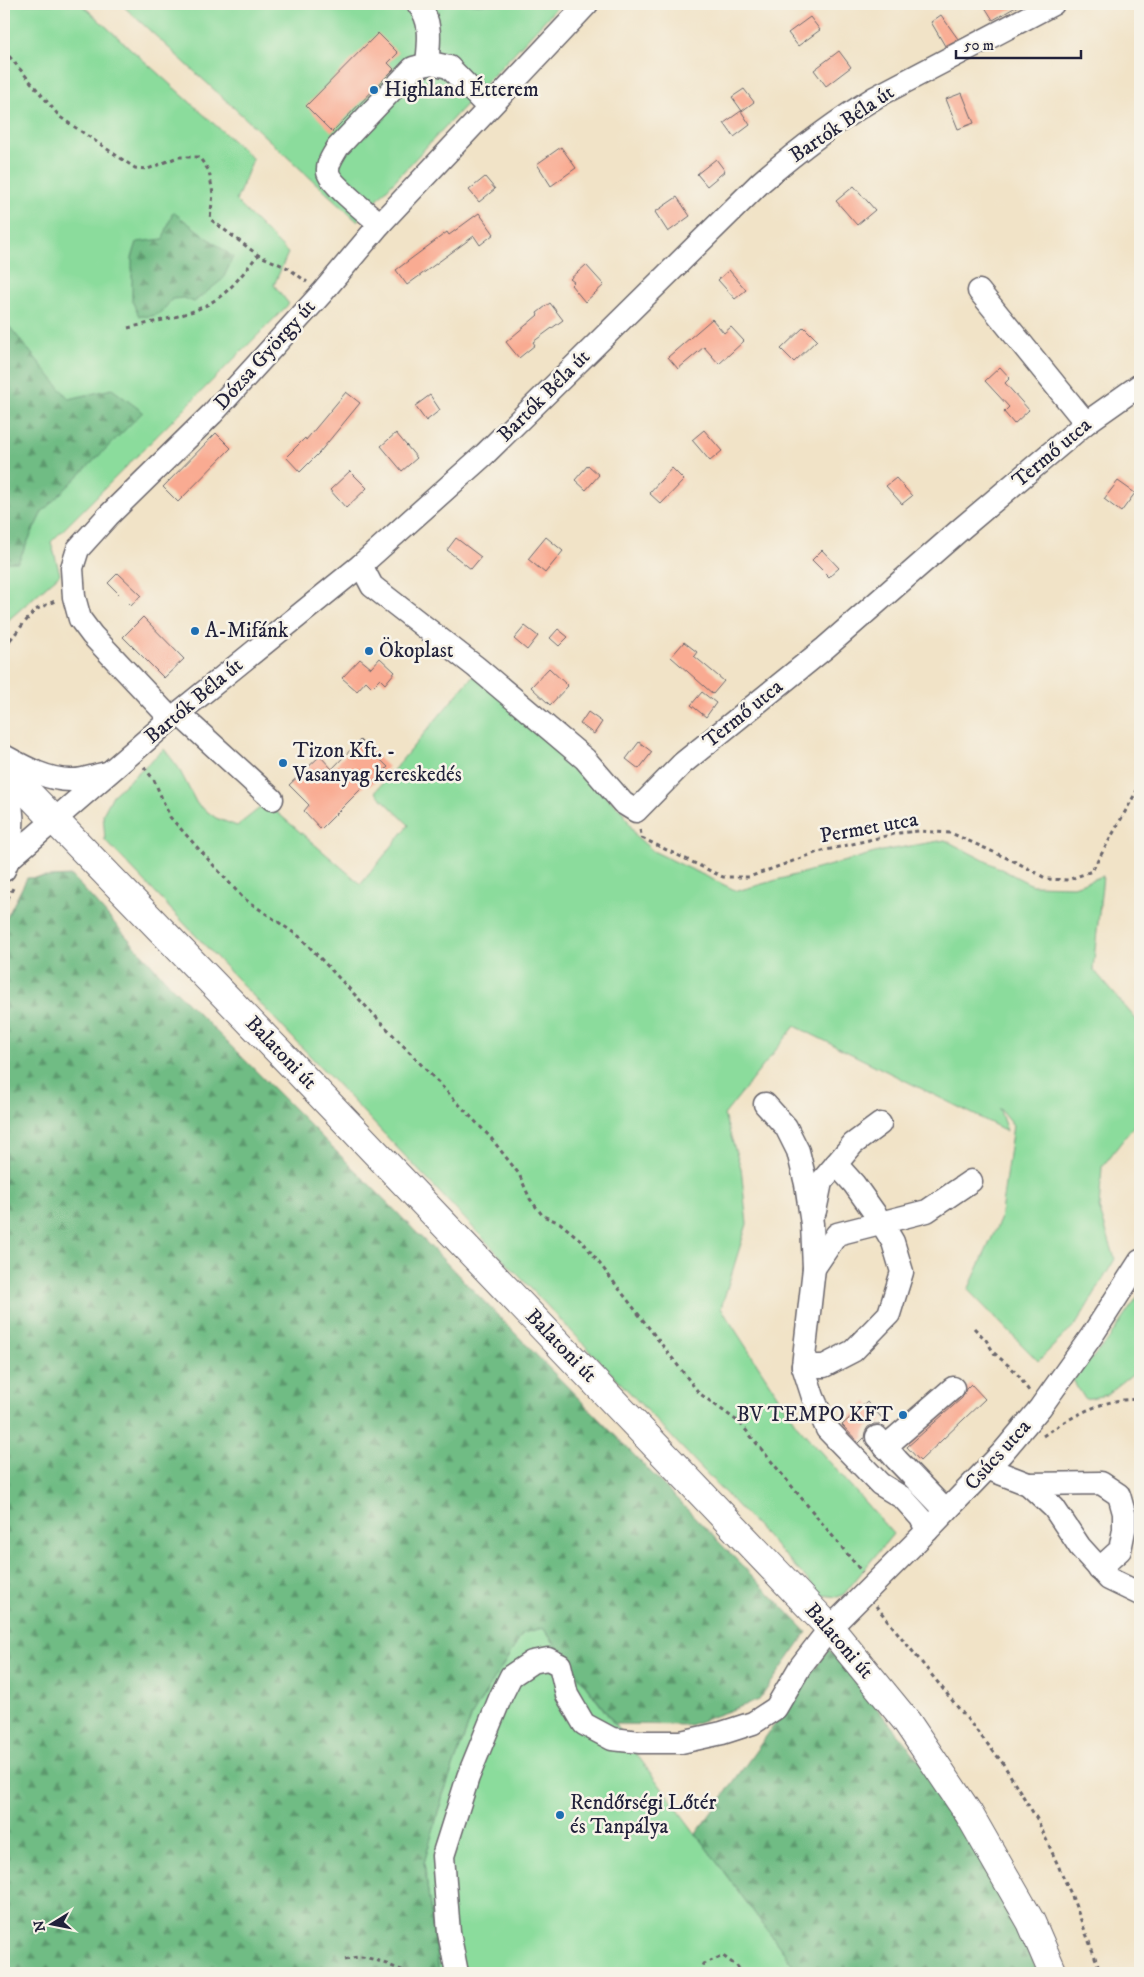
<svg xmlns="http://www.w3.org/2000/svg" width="1144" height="1977" viewBox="0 0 1144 1977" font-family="'IM FELL DW Pica',serif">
	<defs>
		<pattern id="forest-firs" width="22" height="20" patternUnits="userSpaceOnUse" patternTransform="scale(1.25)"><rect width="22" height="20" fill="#70bc84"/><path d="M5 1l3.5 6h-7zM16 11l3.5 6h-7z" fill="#5c986d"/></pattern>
	</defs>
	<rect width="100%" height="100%" fill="#f7f3e8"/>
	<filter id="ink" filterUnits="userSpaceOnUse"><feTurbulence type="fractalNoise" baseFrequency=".02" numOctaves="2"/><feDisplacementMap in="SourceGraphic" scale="10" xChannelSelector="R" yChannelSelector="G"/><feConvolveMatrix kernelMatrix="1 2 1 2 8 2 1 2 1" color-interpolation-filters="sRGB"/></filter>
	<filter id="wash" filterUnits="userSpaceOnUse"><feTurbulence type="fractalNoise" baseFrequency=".0096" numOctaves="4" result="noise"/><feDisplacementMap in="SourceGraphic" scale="20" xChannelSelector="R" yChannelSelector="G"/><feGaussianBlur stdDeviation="1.12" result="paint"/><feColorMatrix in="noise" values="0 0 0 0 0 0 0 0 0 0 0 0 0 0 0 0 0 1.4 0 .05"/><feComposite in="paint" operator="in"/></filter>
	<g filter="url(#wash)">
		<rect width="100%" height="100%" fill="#f1e3c7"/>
		<g fill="#8bdc9c" stroke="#567f6c">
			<path d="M4,4H81L253,159L236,201L288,253L274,285L289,304L51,542L60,574L4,624Z"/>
			<path d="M121,4H560L357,221Z"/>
			<path d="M475,673L623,812L636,836L653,851L737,891L882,851L945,840L1032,885L1074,886L1103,876L1093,969L1140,1024V1118L1102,1167L1099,1208L1115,1259L1077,1323L1038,1361L968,1290L1000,1220L1013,1125L999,1108L1007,1131L795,1026L724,1115L741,1168L747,1224L721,1308L796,1424L893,1534L844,1594L838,1597L822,1595L105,840L103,814L113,795L164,749L178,767L197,804L216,818L237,826L266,803L361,884L409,825L375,792Z"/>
			<path d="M1140,1293V1359L1135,1372L1106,1395L1085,1399L1073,1380L1108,1340Z"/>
			<path d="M543,1628L799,1973H439L424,1863L443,1795L472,1715L523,1632Z"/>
		</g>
		<g fill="url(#forest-firs)" stroke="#496f60">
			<path d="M173,212L233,257L223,279L194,302L184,298L172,299C161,313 158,318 139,316L132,301V258L137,242L163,239Z"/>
			<path d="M4,320L69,399L112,389L143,412L42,512L18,562H4Z"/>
			<path d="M72,876L171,986L376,1191L807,1632L759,1700L690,1725L615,1724L543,1628L523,1633L472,1715L443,1795L424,1863L439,1973H4V923L27,878Z"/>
			<path d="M829,1649L932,1776L990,1875L1039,1973H799L696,1834Z"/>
		</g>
		<g id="blocks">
			<g fill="#f9ab92">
				<path d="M983,4H1021L993,20Z"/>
				<path d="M941,15L958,39L945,46L931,22Z"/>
				<path d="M810,17L820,30L798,46L788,33Z"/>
				<path d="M378,33L398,53L388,63L394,69L332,132L306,106Z"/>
				<path d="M839,51L851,67L826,86L814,70Z"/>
				<path d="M744,89L754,102L742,111L732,97Z"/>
				<path d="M962,93L974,123L958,129L946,99Z"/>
				<path d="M741,111L750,125L734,137L724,123Z"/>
				<path d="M561,147L576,168L551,186L537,164Z"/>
				<path d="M716,159L725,171L707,186L697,174Z"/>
				<path d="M485,177L495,189L479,202L469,190Z"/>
				<path d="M854,186L875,210L857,225L836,201Z"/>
				<path d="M677,197L690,216L668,232L655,212Z"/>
				<path d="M479,213L494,234L480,245L474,236L407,285L396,270L447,232L449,235Z"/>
				<path d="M586,265L604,285L585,302L571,285L574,282L570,279Z"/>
				<path d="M729,270L746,290L735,299L718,280Z"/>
				<path d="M550,303L563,320L533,342L535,345L519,358L506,342L538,315L537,313Z"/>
				<path d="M712,319L724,333L731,327L744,341L719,364L704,347L678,369L668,357Z"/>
				<path d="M804,327L817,340L794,362L781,349Z"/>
				<path d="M1000,367L1010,378L1005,383L1029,410L1014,424L1004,412L1009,407L985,381Z"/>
				<path d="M346,392L360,403L319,453L300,472L286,457L305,438L306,440Z"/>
				<path d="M430,395L440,410L426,421L415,406Z"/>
				<path d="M704,430L722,451L710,461L692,440Z"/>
				<path d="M216,433L231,448L178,502L163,487Z"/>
				<path d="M396,433L417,458L402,471L381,446Z"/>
				<path d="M588,465L599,475L586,490L575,480Z"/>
				<path d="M672,468L684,480L661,504L649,493Z"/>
				<path d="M350,471L367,488L346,508L330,490Z"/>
				<path d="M896,478L912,496L902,504L886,486Z"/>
				<path d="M1118,481L1135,493L1121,512L1104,499Z"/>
				<path d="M546,537L563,551L545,573L528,559Z"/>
				<path d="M456,538L481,557L471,569L447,550Z"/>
				<path d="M822,550L839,568L829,577L812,560Z"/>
				<path d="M118,573L141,595L131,606L108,583Z"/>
				<path d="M143,617L184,659L164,678L123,637Z"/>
				<path d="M525,626L538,636L527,650L514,639Z"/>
				<path d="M558,629L568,637L559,646L550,638Z"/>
				<path d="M684,642L697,652L694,656L724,681L713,694L671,657Z"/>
				<path d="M380,658L395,672L385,684L380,679L372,687L366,681L357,691L342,678L360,659L371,668Z"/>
				<path d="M549,668L568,686L550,705L531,687Z"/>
				<path d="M702,692L716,703L706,717L691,705Z"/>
				<path d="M588,712L602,722L594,734L580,724Z"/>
				<path d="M360,740L388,767L370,786L367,783L321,829L304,811L309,805L289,785L320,756L332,769Z"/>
				<path d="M639,742L652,752L639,769L626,759Z"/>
				<path d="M971,1384L985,1399L920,1461L907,1447L962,1398L966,1389Z"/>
				<path d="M867,1402L884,1420L879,1424H874L868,1427L865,1432L864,1438L859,1443L842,1425Z"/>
			</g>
		</g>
	</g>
	<g filter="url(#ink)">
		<use href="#blocks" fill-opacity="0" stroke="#6a666c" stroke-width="1"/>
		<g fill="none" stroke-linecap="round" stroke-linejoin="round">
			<g stroke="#6a666c" stroke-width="25">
				<g id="minor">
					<path d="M418,4C433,22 429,43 427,64"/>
					<path d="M380,224C369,214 330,184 328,172C327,163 334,154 338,147L413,68L431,63L449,67L488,107"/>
					<path d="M979,291L1086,423"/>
					<path d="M361,565L372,586L476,667L585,759L623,803L636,811L683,763L825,648L962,528L1086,423L1140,385"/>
					<path d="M178,713L272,799"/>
					<path d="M171,719L92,635L80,619L74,597L72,568L78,549L108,516L212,414L322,293L380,224L587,4"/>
					<path d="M4,756C24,767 49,781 73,780C84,780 96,775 107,773"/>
					<path d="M4,784C17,814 12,829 8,860"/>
					<path d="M4,870L8,860L171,719L361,565L485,454L761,182C797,151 835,122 876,97L1053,4"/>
					<path d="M765,1104L786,1127L798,1151L806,1184L812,1224L814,1268L803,1366L813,1397L827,1429L880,1484L903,1498L921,1518L927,1531"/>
					<path d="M815,1211L821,1182L853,1144L880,1124"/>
					<path d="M814,1268L837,1234L927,1211L971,1181"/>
					<path d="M803,1366H824L853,1351L889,1314L902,1272L893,1242L881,1222L854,1184L836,1164"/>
					<path d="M877,1437L897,1460L946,1511"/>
					<path d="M885,1447L953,1388"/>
					<path d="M987,1468L1028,1484L1054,1508L1080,1547L1109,1579L1140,1594"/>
					<path d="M1028,1484L1101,1483L1119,1495L1124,1513V1530L1120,1550L1099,1569"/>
					<path d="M457,1973L449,1933L443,1856L468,1777L501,1696L511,1676L532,1662L548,1659L560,1665L567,1695L584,1724L612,1739L640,1742H681L722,1733L753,1723L776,1708L800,1667L830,1628L927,1531L1002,1453L1040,1408L1093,1334L1140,1261"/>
				</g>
			</g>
			<g stroke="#6a666c" stroke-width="30">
				<path id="major" d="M4,768L288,1061L830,1628L907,1722L969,1814L1031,1922L1053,1973"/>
			</g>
			<g stroke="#6a666c" stroke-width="3" stroke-dasharray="4 4" stroke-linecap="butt">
				<path d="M4,50L60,117L135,168L148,169L178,157H199L209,171L213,194L210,219L258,255L288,268L307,282"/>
				<path d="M128,328C159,320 196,316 222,295C236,284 247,268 258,255"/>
				<path d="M4,635L10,640L35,610L55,601"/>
				<path d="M4,649L10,640"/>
				<path d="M144,767L154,780L170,817L243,898L300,937L491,1138L519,1174L530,1199L543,1216L560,1223L583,1242L699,1393L740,1423L862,1572"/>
				<path d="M640,830L642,838L723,877H749L818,852L899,833L919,831L951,833L1018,863L1047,879L1068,880L1092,871L1140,785"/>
				<path d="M4,906L14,886"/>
				<path d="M974,1328L986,1340L994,1353L1016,1372L1029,1391"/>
				<path d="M1043,1436C1071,1417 1106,1396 1140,1400"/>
				<path d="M876,1606L1002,1762L1037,1819L1071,1894L1101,1973"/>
				<path d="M345,1960C350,1959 355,1957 360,1957C374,1957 396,1969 410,1973"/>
				<path d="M699,1973L703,1964L723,1956L738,1967L739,1973"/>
			</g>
			<use href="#minor" stroke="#fff" stroke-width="22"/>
			<use href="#major" stroke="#fff" stroke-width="28"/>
		</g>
	</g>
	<g fill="#1f6fb2" stroke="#f7f3e8" stroke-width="2">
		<circle cx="374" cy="90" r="5"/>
		<circle cx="195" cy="631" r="5"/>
		<circle cx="369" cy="651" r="5"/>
		<circle cx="283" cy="763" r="5"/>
		<circle cx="903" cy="1415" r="5"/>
		<circle cx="560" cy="1815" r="5"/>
	</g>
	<g text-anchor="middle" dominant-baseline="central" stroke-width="5" stroke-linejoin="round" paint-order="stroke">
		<g font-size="21" fill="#22223b" stroke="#f7f3e8" text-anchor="start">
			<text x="384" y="90">Highland Étterem</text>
			<text x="205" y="631">A-Mifánk</text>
			<text x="379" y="651">Ökoplast</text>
			<text x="293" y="751">Tizon Kft. -<tspan x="293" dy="24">Vasanyag kereskedés</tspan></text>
			<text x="893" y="1415" text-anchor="end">BV TEMPO KFT</text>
			<text x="570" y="1803">Rendőrségi Lőtér<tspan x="570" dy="24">és Tanpálya</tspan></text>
		</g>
		<g font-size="21" fill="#22223b" stroke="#f7f3e8">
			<text transform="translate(842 124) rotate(-34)">Bartók Béla út</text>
			<text transform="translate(265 355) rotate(-48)">Dózsa György út</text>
			<text transform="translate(544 396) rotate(-45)">Bartók Béla út</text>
			<text transform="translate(1052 453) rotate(-40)">Termő utca</text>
			<text transform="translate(194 701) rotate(-40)">Bartók Béla út</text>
			<text transform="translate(743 714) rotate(-39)">Termő utca</text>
			<text transform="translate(869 828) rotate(-10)">Permet utca</text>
			<text transform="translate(281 1053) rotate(46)">Balatoni út</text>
			<text transform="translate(561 1346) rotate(46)">Balatoni út</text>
			<text transform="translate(998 1455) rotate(-48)">Csúcs utca</text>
			<text transform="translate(839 1641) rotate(49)">Balatoni út</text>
		</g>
	</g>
	<rect width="1144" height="1977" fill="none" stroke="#f7f3e8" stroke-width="20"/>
	<g transform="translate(52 1924) rotate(260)" stroke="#f7f3e8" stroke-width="4" paint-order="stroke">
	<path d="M0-4L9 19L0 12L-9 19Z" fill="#22223b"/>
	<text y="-8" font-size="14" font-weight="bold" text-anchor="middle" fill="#22223b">N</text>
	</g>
	<path d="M956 50v8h125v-8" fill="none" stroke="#22223b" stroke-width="2.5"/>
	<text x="964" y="50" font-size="15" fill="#22223b" stroke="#f7f3e8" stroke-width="4" paint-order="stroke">50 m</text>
</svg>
